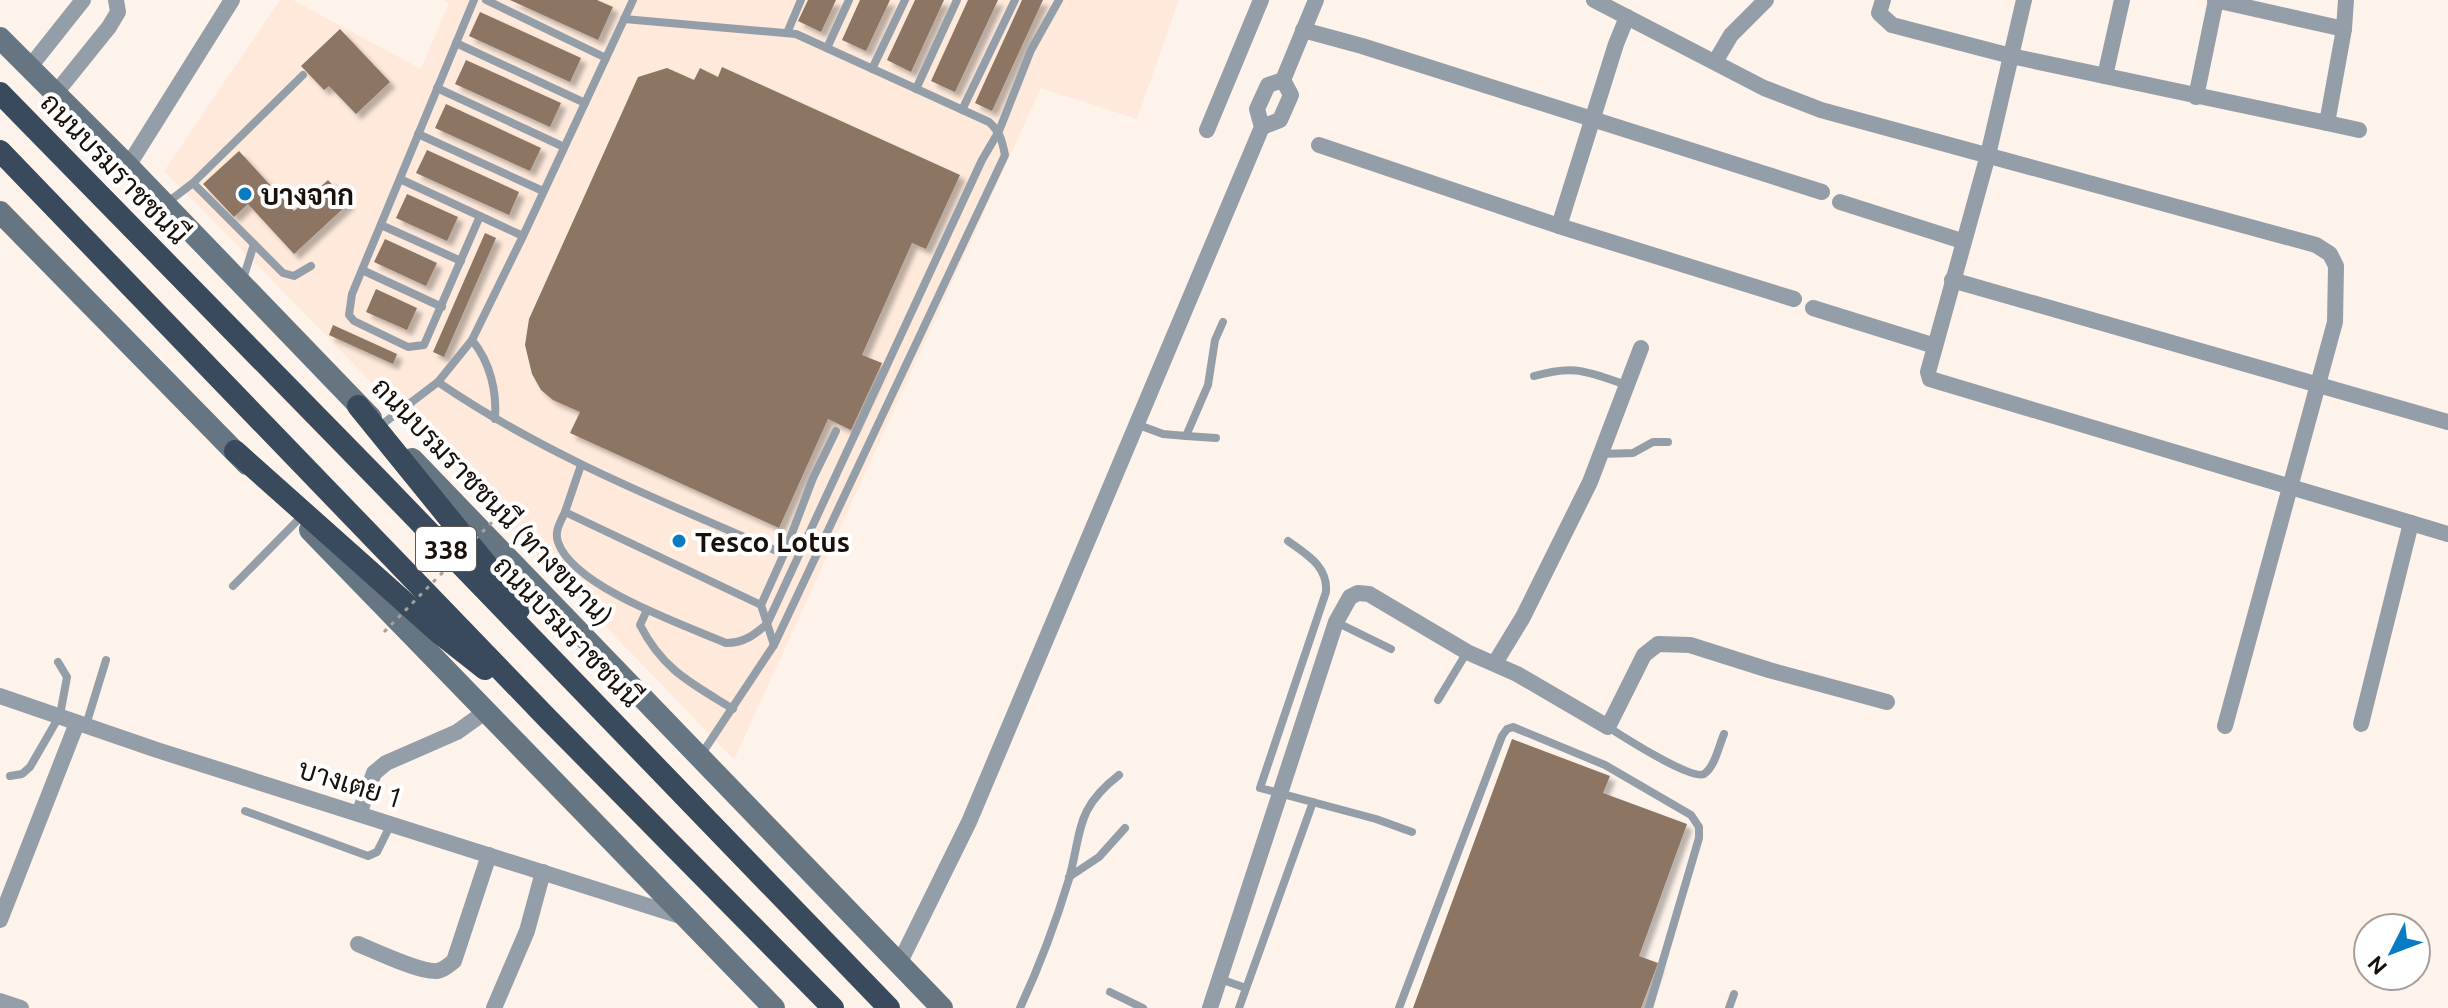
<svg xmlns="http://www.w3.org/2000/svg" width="2448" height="1008" viewBox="0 0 2448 1008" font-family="Ubuntu,Sarabun,sans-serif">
	<defs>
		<filter id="shadow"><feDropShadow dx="5.5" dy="5.5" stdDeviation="2" flood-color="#0004"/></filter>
	</defs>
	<rect width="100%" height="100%" fill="#fef3eb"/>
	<path fill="#fee9db" d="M280,0H293L421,69L449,3L444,0H1179L1137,119L1041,88L734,760L313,322L164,171Z"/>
	<g fill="#8c7462" filter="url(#shadow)">
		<path d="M510,0H597L613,7L598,40Z"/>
		<path d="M808,0H836L821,32L798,21Z"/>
		<path d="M860,0H890L866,51L842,40Z"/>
		<path d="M915,0H944L911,72L887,60Z"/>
		<path d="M968,0H998L955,92L931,81Z"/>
		<path d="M1022,0H1043L992,111L975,103Z"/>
		<path d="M480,12L581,58L570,82L469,36Z"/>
		<path d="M340,29L390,82L356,114L329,86L324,90L301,66Z"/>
		<path d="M466,60L561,103L550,127L455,84Z"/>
		<path d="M722,67L960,175L926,249L912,243L862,355L882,363L851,430L828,419L779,528L570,433L580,412L553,400L541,390L532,374L525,345L529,319L638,77L667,68L694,80L700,68L718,77Z"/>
		<path d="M446,104L541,148L530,171L435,128Z"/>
		<path d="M427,150L519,192L509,215L416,173Z"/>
		<path d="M239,151L294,211L328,180L349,203L294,254L248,204L234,217L203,184Z"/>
		<path d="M407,194L458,217L447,241L396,218Z"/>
		<path d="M485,233L496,238L444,357L433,352Z"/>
		<path d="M385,239L437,263L426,286L374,262Z"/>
		<path d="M376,289L417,308L407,330L366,312Z"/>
		<path d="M333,325L397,354L393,364L329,335Z"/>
		<path d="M1512,739L1610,776L1603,793L1687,824L1639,956L1658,963L1641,1008H1413Z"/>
	</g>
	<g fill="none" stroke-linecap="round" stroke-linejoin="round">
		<path stroke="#a89e96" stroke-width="3" stroke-dasharray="4 6" stroke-linecap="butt" d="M491,508L500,514"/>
		<g stroke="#949ea8" stroke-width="8">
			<path d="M474,0L352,294L349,315L354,321L408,347L424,345L480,216"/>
			<path d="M486,0L606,58"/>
			<path d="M633,0L523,236L472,340L438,382C544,455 666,503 784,554L761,605L774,645L701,755"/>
			<path d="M624,19L796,34L989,122C1000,132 1002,140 1005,155L774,645"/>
			<path d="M787,33L801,0"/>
			<path d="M456,43L585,103"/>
			<path d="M827,48L849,0"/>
			<path d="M872,69L905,0"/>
			<path d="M437,88L564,147"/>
			<path d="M916,89L957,0"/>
			<path d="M962,110L1015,0"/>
			<path d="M418,134L543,191"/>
			<path d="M400,179L523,236"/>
			<path d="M193,183L303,75"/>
			<path d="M168,202L193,183L283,273L294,276L311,266"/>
			<path d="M381,225L461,261"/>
			<path d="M362,270L442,307"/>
			<path d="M243,279L254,244"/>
			<path d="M472,340C490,362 497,391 495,419"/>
			<path d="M1534,376C1576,364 1587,372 1627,385"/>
			<path d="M1136,424L1163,434L1186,436L1208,385L1215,340L1223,322"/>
			<path d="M380,426L438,382"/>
			<path d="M1186,436L1216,438"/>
			<path d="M1601,454L1633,453L1653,442H1668"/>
			<path d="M581,465L565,512L761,605"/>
			<path d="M565,512C561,521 554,531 558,542C573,587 684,625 726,643C744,643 754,635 767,624L982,160L999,131L1031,50L1059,0"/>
			<path d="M1288,541C1307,555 1328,566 1326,592L1260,788L1376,819L1412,832"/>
			<path d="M784,554L813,478L836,431"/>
			<path d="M233,586L299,519"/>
			<path d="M647,610L640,625C663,670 691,683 733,709"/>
			<path d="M1336,622L1391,649"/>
			<path d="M1438,700L1467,652"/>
			<path d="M86,725L106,660"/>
			<path d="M1608,727C1622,736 1692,781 1704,774C1715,767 1719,745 1724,734"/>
			<path d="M10,776L22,774L30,767L60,715L67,677L58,662"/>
			<path d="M245,811L368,856L377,852L391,824"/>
			<path d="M1069,877L1099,857L1125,828"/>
			<path d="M1220,979L1246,988"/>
			<path d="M1110,992L1143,1008"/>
			<path d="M1020,1008C1039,967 1056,922 1069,879C1082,831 1075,809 1119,775"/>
			<path d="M1239,1008L1313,802"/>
			<path d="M1399,1008L1502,736L1507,729L1513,727L1605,765L1691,815L1699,827V838L1649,1008"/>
			<path d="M1729,1008L1734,994"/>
		</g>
		<g stroke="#949ea8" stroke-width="16">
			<path d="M1594,0L1764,88L1821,110L2316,245L2330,254L2336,266L2335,322L2225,726"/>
			<path d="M1883,0L1879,13L1892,25L2011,56L2327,123L2344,29L2346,0"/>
			<path d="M2024,0L1988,155L1928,372L1930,379L2448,534"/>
			<path d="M2215,0L2344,29"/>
			<path d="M1303,30L1362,46L1822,192"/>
			<path d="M1715,62L1731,35L1766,0"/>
			<path d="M29,68L83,0"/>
			<path d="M2105,76L2122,0"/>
			<path d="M55,94L109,27L118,12L116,0"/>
			<path d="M2196,97L2216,0"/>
			<path d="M2327,123L2359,130"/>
			<path d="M1262,127L1280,120L1291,95L1283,80"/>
			<path d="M1207,130L1261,0"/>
			<path d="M1319,145L1559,226L1794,299"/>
			<path d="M128,166L232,0"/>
			<path d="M1840,202L1962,241"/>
			<path d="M1559,226L1616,44L1627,17"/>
			<path d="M1952,280L2448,422"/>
			<path d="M1813,308L1935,346"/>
			<path d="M1495,663L1523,617L1590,482L1641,348"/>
			<path d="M0,696L157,750L683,917"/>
			<path d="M2361,724L2411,523"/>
			<path d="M359,814L374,773L386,763L457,732L485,712"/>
			<path d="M0,920L77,723"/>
			<path d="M358,944C375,951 421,973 437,971C444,970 449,965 454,961L489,855"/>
			<path d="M899,964L969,822L1262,127L1257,109L1268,85L1283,80L1316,0"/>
			<path d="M0,1001L21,1008"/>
			<path d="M494,1008L527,931L543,872"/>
			<path d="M1210,1008L1336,622L1350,597L1358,593L1369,594L1467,652L1517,674L1608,727L1644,655L1658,644L1690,645L1769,670L1887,702"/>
		</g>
		<g stroke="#667582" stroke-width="22">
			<path d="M0,38L128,166L371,418"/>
			<path d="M0,212L247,464"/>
			<path d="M412,459L942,1008"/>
			<path d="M310,530L774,1008"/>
		</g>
		<g stroke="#384a5c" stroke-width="22">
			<path d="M0,93L377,478L889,1008"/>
			<path d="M0,151L549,720L833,1008"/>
			<path d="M358,406L491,570L519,609"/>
			<path d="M235,451L438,632L485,669"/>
		</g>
		<path stroke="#a89e96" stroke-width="3" stroke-dasharray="4 6" stroke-linecap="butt" d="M384,632L500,514"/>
	</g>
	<g fill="#097ac4" stroke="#fff" stroke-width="3">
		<circle cx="245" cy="194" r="8"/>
		<circle cx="679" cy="541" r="8"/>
	</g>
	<g text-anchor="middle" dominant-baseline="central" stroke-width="8" stroke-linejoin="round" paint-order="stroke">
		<rect fill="#fff" stroke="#5e5853" stroke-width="2" x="416" y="527" width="60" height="44" rx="6"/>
		<g font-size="26" font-weight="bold" fill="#191009">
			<text x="446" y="549">338</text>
		</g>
		<g font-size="28" fill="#191009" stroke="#fff">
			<text transform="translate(115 168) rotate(46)">ถนนบรมราชชนนี</text>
			<text transform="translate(493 501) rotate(46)">ถนนบรมราชชนนี (ทางขนาน)</text>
			<text transform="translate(568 631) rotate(46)">ถนนบรมราชชนนี</text>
			<text transform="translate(351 783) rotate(17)">บางเตย 1</text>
		</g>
		<g font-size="28" font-weight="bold" fill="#191009" stroke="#fff" text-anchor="start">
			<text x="261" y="194">บางจาก</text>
			<text x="695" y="541">Tesco Lotus</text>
		</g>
	</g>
	<g transform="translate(2392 952) rotate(228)"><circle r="38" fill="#ffffff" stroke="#a39f9d" stroke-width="2"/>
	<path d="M0-6L14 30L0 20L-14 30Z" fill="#097ac4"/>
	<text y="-12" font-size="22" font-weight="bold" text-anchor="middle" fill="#191009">N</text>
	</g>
</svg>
